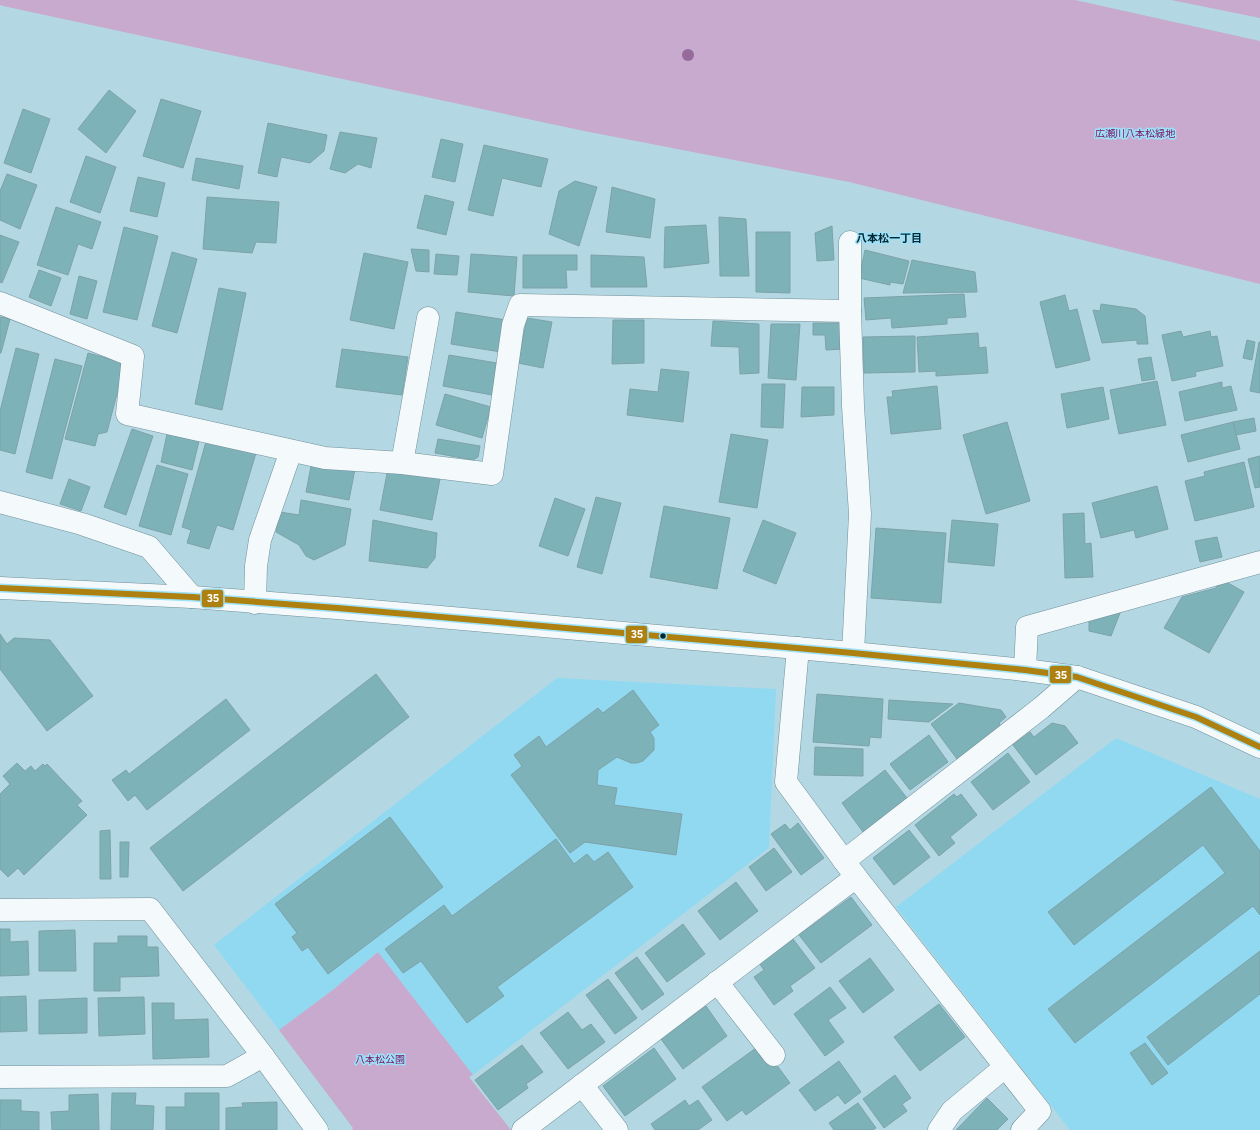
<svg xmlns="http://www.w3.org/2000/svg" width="1260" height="1130" viewBox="0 0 1260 1130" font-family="Figtree,'Noto Sans JP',sans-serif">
	<rect width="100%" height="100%" fill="#b3d8e4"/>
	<g fill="#90d9f0">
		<path d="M557,678L776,689L769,848L473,1075L378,952L334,989L279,1030L214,945Z"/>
		<path d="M1116,738L1260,799V1130H1070L896,907Z"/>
	</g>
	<g fill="#c7aacd">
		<path d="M0,0H1075L1260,41V284L849,182L584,131L3,6L0,5Z"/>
		<path d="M1171,0H1260V18Z"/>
		<path d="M378,952L473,1075L469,1077L511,1130H352L353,1128L279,1030L334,989Z"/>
	</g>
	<g fill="#7eb2b9" stroke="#7da2a9">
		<path d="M109,90L136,111L106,153L78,129Z"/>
		<path d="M161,99L201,111L183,168L143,156Z"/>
		<path d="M23,109L50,119L31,173L4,163Z"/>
		<path d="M268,123L327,135L324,151L310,163L281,157L277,177L258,173Z"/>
		<path d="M340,132L377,138L371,168L358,164L345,173L330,169Z"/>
		<path d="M441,139L463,144L455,182L432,177Z"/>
		<path d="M484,145L548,159L541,187L502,178L493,216L468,210Z"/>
		<path d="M86,156L116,167L100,213L70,202Z"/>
		<path d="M196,158L243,166L239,189L192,180Z"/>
		<path d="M7,174L37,185L20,229L0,220V191Z"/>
		<path d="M138,177L165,183L157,217L130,211Z"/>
		<path d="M575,181L597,187L579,246L549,234L559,191Z"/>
		<path d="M612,187L655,199L650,238L606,232Z"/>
		<path d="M425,195L454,202L446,235L417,228Z"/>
		<path d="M207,197L279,202L276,243L256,242L252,253L203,249Z"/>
		<path d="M56,207L101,222L92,249L78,244L68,275L37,265Z"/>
		<path d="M719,217L746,219L749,276H720Z"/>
		<path d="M706,225L709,263L664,268L665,227Z"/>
		<path d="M832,226L834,260L817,261L815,233Z"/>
		<path d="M124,227L158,236L137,320L103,312Z"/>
		<path d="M756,232H790V293L756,292Z"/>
		<path d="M0,235L19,242L2,283L0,282Z"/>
		<path d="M411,249L429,250V272L416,271Z"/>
		<path d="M865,250L909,261L903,284L890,282V285L859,278Z"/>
		<path d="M172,252L197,259L177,333L152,326Z"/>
		<path d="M364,253L408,262L394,329L350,320Z"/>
		<path d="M436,254L459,256L457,275L434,274Z"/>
		<path d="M471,254L517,257L514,296L468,292Z"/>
		<path d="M523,255H577V270H566L567,288H523Z"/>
		<path d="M591,255L644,257L647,287H591Z"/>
		<path d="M912,260L975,272L977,292L903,293Z"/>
		<path d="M39,270L61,278L51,306L29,297Z"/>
		<path d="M79,276L97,281L87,319L70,314Z"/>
		<path d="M219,288L246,293L222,410L195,404Z"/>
		<path d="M964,294L966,317L947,318V324L892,328L891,318L866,320L864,298Z"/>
		<path d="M1065,295L1069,311L1077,309L1090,360L1056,368L1040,302Z"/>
		<path d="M1101,304L1136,309L1145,316L1148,344H1137V340L1102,343L1093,310L1100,311Z"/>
		<path d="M456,312L506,320L501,352L451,344Z"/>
		<path d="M0,317L10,319L1,353H0Z"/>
		<path d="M527,318L552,322L543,368L518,363Z"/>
		<path d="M613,320H644V363L612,364Z"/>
		<path d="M713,321L759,324V373L740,374L739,347L711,346Z"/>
		<path d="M813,323H841L843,349L826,350L825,335H813Z"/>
		<path d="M771,324H800L796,380L768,378Z"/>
		<path d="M1181,331L1183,337L1210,331L1211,337L1217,336L1223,366L1195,372L1196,376L1172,381L1162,335Z"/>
		<path d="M978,333L979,348L986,347L988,373L936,376V371L919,372L917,337Z"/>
		<path d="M915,336V372L864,373L863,337Z"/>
		<path d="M1247,340L1255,342L1252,360L1243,358Z"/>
		<path d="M1259,342H1260V393L1250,391Z"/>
		<path d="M16,348L39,354L15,454L0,450V411Z"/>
		<path d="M342,349L408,357L402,395L336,387Z"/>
		<path d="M88,353L125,363L107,432L98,434L95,446L65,439Z"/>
		<path d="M449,355L497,363L492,395L443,386Z"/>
		<path d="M1151,357L1155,379L1142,381L1138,359Z"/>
		<path d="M55,359L82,366L52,479L26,472Z"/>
		<path d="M661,369L689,372L683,422L627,415L630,389L658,392Z"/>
		<path d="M1157,381L1166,425L1119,434L1110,390Z"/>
		<path d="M1222,382V388L1231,386L1237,410L1185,421L1179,392Z"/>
		<path d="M762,384H785L783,428L761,427Z"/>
		<path d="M937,386L941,429L891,434L887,397H893L892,391Z"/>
		<path d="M802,387H834V415L801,417Z"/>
		<path d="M1103,387L1109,419L1067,428L1061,394Z"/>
		<path d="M445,394L491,407L482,438L436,425Z"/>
		<path d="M1254,418L1256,431L1236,435L1233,422Z"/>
		<path d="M1007,422L1030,501L986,514L963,435Z"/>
		<path d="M1233,422L1240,449L1188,462L1181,435Z"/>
		<path d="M132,429L153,436L126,515L104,507Z"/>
		<path d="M167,434L199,441L192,470L161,462Z"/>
		<path d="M731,434L768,440L757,508L719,502Z"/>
		<path d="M207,438L256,453L233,530L217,525L209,549L187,543L191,530L182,527Z"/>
		<path d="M438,439L480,446L478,457L473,460L435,453Z"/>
		<path d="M1260,456V487L1255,488L1248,459Z"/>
		<path d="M312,461L355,469L349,500L306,492Z"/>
		<path d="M1244,462L1254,507L1195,521L1185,481L1205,476L1204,472Z"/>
		<path d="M157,465L188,474L171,535L139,526Z"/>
		<path d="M388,468L440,479L432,520L380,510Z"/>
		<path d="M69,479L90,487L81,511L60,504Z"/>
		<path d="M1157,486L1168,529L1136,538L1134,530L1101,538L1092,503Z"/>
		<path d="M596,497L621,503L602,574L577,567Z"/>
		<path d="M555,498L585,509L568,556L539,546Z"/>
		<path d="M301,500L351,509L345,545L314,560L306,556L299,545L276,532L280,512L299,515Z"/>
		<path d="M664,506L730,518L717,589L650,577Z"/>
		<path d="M1084,513L1085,544L1091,543L1093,577L1065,578L1063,514Z"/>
		<path d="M373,520L437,533L435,558L427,568L369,561Z"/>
		<path d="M763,520L796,533L776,584L743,571Z"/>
		<path d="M952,520L998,524L994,566L948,562Z"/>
		<path d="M876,528L946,533L941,603L871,598Z"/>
		<path d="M1217,537L1222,557L1200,562L1195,541Z"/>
		<path d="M1221,579L1244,592L1209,653L1164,628L1182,597L1216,588Z"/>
		<path d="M1122,608L1111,636L1089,631V618Z"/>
		<path d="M0,634L7,644L14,638L50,640L93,696L47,731L0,669Z"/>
		<path d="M376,674L409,717L183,891L150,848Z"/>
		<path d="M633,690L659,725L650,732L654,738V750L643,761L637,763H631L617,757L598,770L597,785L617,788L614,805L682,814L676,855L585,842L570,853L511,775L522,766L514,755L539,736L546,747L598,708L603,713Z"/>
		<path d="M817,694L883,699L881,738L870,737L869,746L813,742Z"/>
		<path d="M226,699L250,730L147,810L135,795L128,801L112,780L126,770L129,774Z"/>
		<path d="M889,700L953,704L929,722L888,719Z"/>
		<path d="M959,703L1001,710L1006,717L999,723L1001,727L957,759L931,724Z"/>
		<path d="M1052,723L1065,726L1078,743L1036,775L1013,745L1030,732L1034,737Z"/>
		<path d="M929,735L948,762L910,790L890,764Z"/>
		<path d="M815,747L863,749V776L814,775Z"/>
		<path d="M1008,753L1030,782L993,810L971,782Z"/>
		<path d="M17,763L25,771L31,766L35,771L43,764L45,766L47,764L82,801L77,805L87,815L24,875L18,868L8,877L0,869V794L10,784L3,776Z"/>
		<path d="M885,770L907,798L863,832L842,803Z"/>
		<path d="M1211,787L1260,851V915L1253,906L1075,1043L1048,1009L1225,873L1203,845L1074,945L1048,912Z"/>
		<path d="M954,794L957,797L961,794L977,815L950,837L955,843L939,856L915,825Z"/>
		<path d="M390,817L443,887L328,974L308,947L302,951L292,937L297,933L275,904Z"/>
		<path d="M798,823L824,858L801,875L771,834L785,824L790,830Z"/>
		<path d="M110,830L111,879H100V831Z"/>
		<path d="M909,830L930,857L894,885L873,858Z"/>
		<path d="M556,839L574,864L587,854L594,862L608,852L633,887L497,987L504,996L467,1023L421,961L403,973L385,949L444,905L452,916Z"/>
		<path d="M120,842H129L128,877H120Z"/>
		<path d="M774,848L792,872L766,891L749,867Z"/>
		<path d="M736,882L758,911L720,940L698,911Z"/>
		<path d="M851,897L872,925L821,963L799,935Z"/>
		<path d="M683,924L705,954L667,982L645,953Z"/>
		<path d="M0,929H10V942L28,941L29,975L0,976Z"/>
		<path d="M75,930L76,971H39V931Z"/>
		<path d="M118,936H147V947H158L159,976L120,977V991H94V943H118Z"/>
		<path d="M793,939L815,968L790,986L793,991L774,1005L754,977L764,970L759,963Z"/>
		<path d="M1260,951V994L1168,1065L1147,1037Z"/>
		<path d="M637,957L664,994L642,1010L615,973Z"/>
		<path d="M870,958L894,990L863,1013L839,981Z"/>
		<path d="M608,979L637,1018L615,1034L586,995Z"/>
		<path d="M830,987L846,1008L828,1020L844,1042L825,1056L794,1014Z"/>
		<path d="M26,996L27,1031L0,1032V997Z"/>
		<path d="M144,997L145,1034L99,1036L98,998Z"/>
		<path d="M87,998V1033L39,1034V1000Z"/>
		<path d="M152,1003H174V1020L208,1019L209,1057L153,1059Z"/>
		<path d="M939,1004L965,1037L920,1071L894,1037Z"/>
		<path d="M706,1006L727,1036L683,1069L661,1039Z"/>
		<path d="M568,1012L582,1030L591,1024L605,1042L568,1069L540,1033Z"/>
		<path d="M1145,1043L1168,1073L1152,1085L1130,1053Z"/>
		<path d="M522,1045L543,1072L526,1084L528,1088L498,1110L475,1080Z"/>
		<path d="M654,1048L676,1079L625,1116L603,1086Z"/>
		<path d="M756,1048L767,1064L773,1060L790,1083L746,1115L742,1110L727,1121L702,1087Z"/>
		<path d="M839,1061L861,1092L845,1104L838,1095L815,1111L799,1090Z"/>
		<path d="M895,1075L911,1098L902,1104L907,1111L884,1128L863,1099Z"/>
		<path d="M112,1093H136L135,1105L154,1106L153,1130H111Z"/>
		<path d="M185,1093H219V1130H166V1107H185Z"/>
		<path d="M98,1094L99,1130H52L51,1112L69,1111V1095Z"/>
		<path d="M987,1098L1008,1119L997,1130H956Z"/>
		<path d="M0,1100H21V1111L39,1112V1130H0Z"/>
		<path d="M685,1100L689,1106L698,1100L712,1120L698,1130H655L651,1124Z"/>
		<path d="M277,1102V1130H226V1108L243,1107L242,1103Z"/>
		<path d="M858,1103L876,1128L873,1130H834L829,1123Z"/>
	</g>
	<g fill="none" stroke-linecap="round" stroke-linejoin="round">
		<g stroke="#708f98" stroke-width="23">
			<g id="minor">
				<path d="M850,242V311L853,406L860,514L853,653"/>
				<path d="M0,303L133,356L127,414L325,458L402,463L492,474L513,325L520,305L850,311"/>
				<path d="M402,463L428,318"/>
				<path d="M0,502L82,524L149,547L192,597"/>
				<path d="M0,588L192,597L337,608L853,653L1025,670L1077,677L1196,717L1260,747"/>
				<path d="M255,603L256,566L260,540L291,451"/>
				<path d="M798,648L786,782L856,877L1040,1111L1022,1130"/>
				<path d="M1025,670L1027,627L1260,562"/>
				<path d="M844,861L1041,708L1077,677"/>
				<path d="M0,910L150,909L263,1056L317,1130"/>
				<path d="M717,982L774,1055"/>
				<path d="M0,1077L227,1076L263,1056"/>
				<path d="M582,1085L617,1130"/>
				<path d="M523,1130L856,877"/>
				<path d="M939,1130L952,1111L1005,1067"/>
			</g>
		</g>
		<use href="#minor" stroke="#f4f9fb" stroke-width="22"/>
		<g stroke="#9ee2f9" stroke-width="9">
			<path id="bus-1" d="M0,588L192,597L337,608L853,653L1025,670L1077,677L1196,717L1260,747"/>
		</g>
		<use href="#bus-1" stroke="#ad8010" stroke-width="6"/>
	</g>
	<circle fill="#946b9b" cx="688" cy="55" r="6"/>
	<circle fill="#002834" stroke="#9ee2f9" stroke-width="1.5" cx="663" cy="636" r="3.5"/>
	<g text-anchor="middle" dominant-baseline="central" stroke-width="3" stroke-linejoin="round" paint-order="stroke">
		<g font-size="10" fill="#7a125f" stroke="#9ee2f9">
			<text x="1135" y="133">広瀬川八本松緑地</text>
			<text x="380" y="1059">八本松公園</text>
		</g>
		<g font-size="11" font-weight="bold" fill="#002834" stroke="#9ee2f9">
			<text x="889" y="238">八本松一丁目</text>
		</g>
	</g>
	<g stroke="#9ee2f9" stroke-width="1.5">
		<rect x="201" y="589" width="23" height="19" rx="4" fill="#ad8010"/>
		<rect x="625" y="625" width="23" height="19" rx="4" fill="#ad8010"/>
		<rect x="1049" y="665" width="23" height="19" rx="4" fill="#ad8010"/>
	</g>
	<g font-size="11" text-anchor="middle" font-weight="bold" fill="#fff">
		<text x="213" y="602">35</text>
		<text x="637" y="638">35</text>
		<text x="1061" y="679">35</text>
	</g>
</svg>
